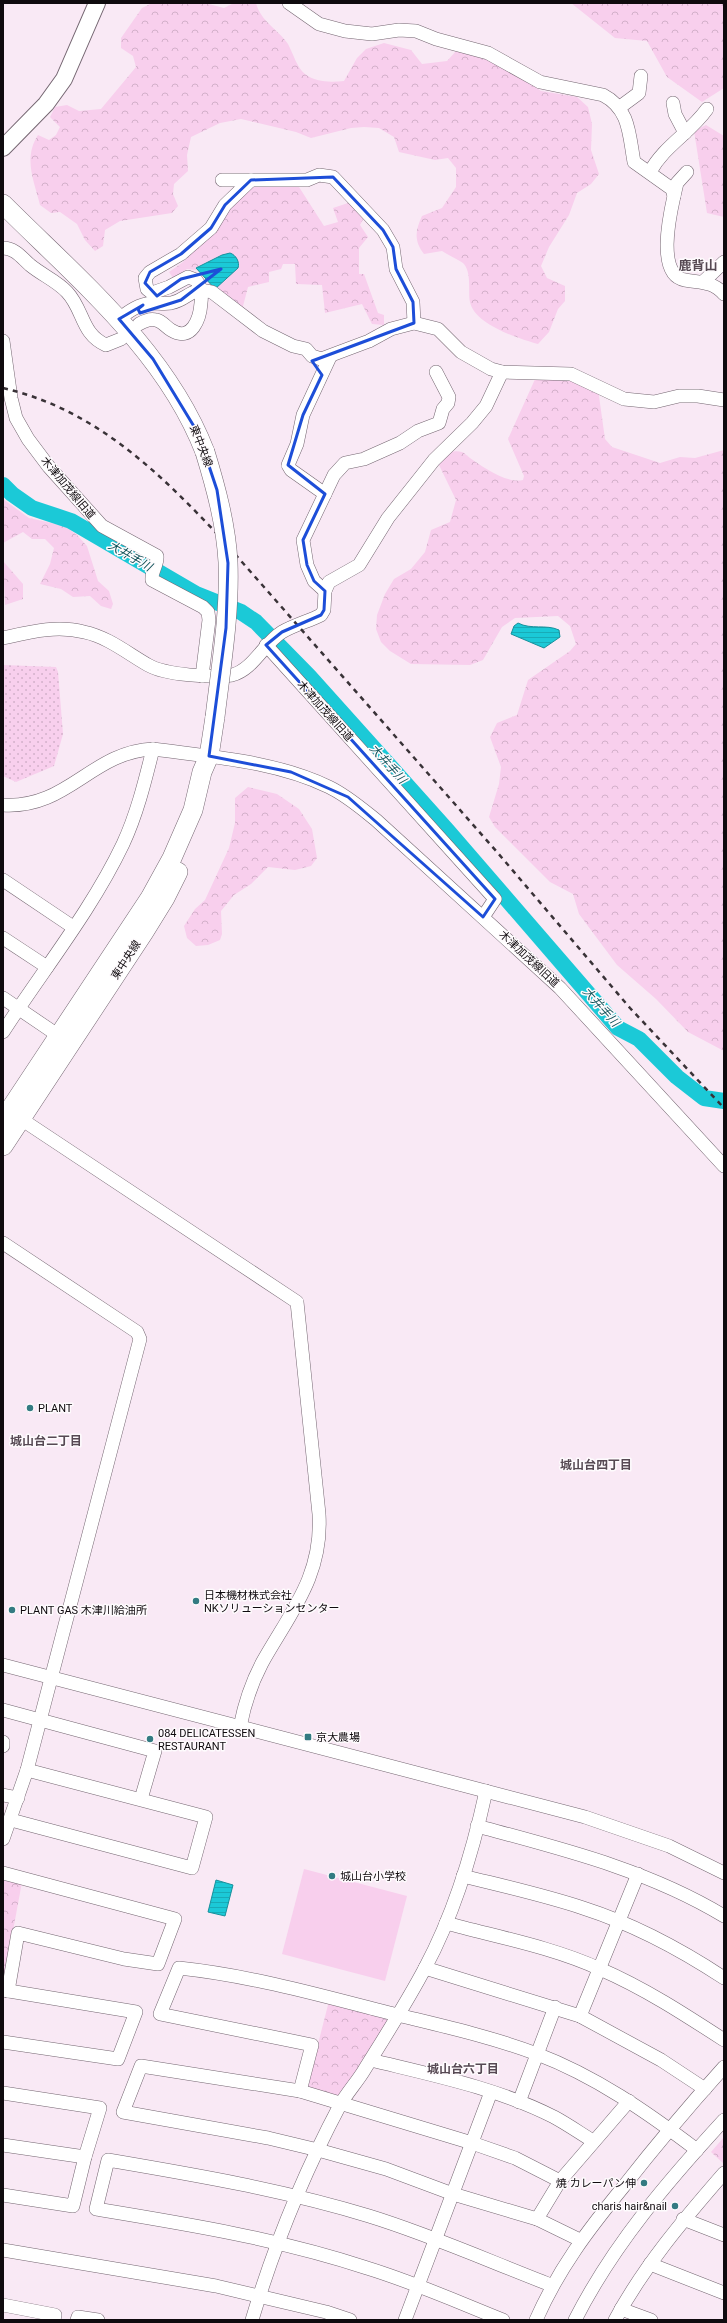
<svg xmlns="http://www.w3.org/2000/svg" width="727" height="2323" viewBox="0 0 727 2323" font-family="Roboto,'Noto Sans JP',sans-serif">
	<defs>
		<pattern id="grass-dots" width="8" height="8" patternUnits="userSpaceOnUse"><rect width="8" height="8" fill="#f8cfed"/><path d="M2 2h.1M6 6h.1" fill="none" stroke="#d3b0ca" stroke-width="1.8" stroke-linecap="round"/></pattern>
		<pattern id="forest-crowns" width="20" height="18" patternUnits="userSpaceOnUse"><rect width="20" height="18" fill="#f8cfed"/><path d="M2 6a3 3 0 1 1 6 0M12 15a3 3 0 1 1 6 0" fill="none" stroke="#d3b0ca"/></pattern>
		<pattern id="water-rules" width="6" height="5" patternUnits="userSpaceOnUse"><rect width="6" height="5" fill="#1bc9d7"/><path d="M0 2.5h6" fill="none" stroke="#18abb7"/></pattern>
	</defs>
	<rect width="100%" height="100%" fill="#f9e9f5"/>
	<path fill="url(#grass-dots)" d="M3,665L56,667L58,672L63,734L54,766L16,782L3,776Z"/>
	<g fill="url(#forest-crowns)">
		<path d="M152,3H205L224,8L234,3H256C261,22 278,29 288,44C293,53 297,68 305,74C316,83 332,82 344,81L357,58L366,49L384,43L411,50L422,64L447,61L457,50L484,57L521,77L541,91L577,97L588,107L592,124L591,150L599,174L591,184L577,193L569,215L549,247L541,266L547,278L565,286V301L558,309L549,332L538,344C519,339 474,324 470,302C468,291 472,272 463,263C457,259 448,255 442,251L424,254C414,241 415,231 422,216L442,208L456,187V168L448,158L435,160L399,152L394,137L379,128L364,127L351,128L311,138L296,132L241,119L220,123L191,137L187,155L188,171L174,184L173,194L178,206L172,213L120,221L105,230L103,246L95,251L85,240L77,224L60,212L51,213L40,205C34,181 23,158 38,135L49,140L56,135L60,127L50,117L55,107L67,105L79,111L101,109L136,67L133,56L121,48V38L142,8Z"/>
		<path d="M571,3H724V88L702,102L667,77L647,41L615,38Z"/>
		<path d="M706,125L724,136V217L707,213L694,131Z"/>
		<path d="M256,184L299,187L324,226L338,222L333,208L351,202L365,216L360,225L368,237L359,248V274H364L378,313L384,315V325L372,324L362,304L325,313L322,285L296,284L295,264H283L281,269L269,272V282L248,287L242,310L215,289L239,266V264L222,255L197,267L196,270L187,269L173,278L169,272L183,262L216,228L227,208Z"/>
		<path d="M536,377L572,379L598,389L605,439L612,447L660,463L680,457L695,458L724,450V1051L688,1032L656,999L617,965L579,914L573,894L550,882L495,827L489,817L499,784L501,767L490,737L497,723L517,715L528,680L570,651L576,644L570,626L558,616L515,618L502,627L483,660L470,665L411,664L390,651L381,642L376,629L377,615L385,594L394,579L411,569L425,552L431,530L450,522L456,500L439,465C440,454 453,449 462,452C465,453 467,456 470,458C483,467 507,484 523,480L524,476L508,439Z"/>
		<path d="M3,499L29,518L65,526L77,535L87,546L98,581L109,591L113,604L111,609L101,606L90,596L73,597L61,589L40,584L50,564L54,548L45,539H32L23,532L3,543Z"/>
		<path d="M3,561L23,584V599L5,605Z"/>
		<path d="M248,787L277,794L299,809L312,829L317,858L311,866L295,870L268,867L251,884L234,895L221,911L222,934L220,940L208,945L196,946L187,938L184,926L195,909L205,900L229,848L235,823V798Z"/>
		<path d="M3,1878L22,1882L3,1985Z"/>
		<path d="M329,2001L385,2016L387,2021L342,2095L337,2097L307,2087Z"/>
		<path d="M724,2137V2164L711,2152Z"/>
	</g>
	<path fill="#f8cfed" d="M304,1869L407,1896L385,1981L282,1954Z"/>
	<g fill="url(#water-rules)" stroke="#17909b">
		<path d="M230,253C236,255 240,262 238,268L215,289L196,268L222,255Z"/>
		<path d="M518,623C531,630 546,624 559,630L560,637L544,648L511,634L514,626Z"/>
		<path d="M216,1880L233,1885L225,1916L208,1912Z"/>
	</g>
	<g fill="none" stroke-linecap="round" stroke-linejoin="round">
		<path stroke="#1bc9d7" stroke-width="16" d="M3,485L12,494L32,508L71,521L196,594L241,612L256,622L309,676L447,830L618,1028L639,1039L677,1077L704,1098L724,1101"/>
		<g stroke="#746671" stroke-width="14">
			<g id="minor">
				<path d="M289,3L319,24L345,31L372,34L399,30L416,31L436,39L488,53L540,82L603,95C630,109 629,135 634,162L672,189L674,196C670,214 656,275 685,280C701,283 712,281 724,294"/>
				<path d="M673,103L675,114L685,133"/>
				<path d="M620,107L639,93L641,76"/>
				<path d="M650,172C664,146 690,133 707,109"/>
				<path d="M222,180H307L319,175L333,177L383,230L393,247L396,269L413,302L414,323"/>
				<path d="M674,196L677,183L687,172"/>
				<path d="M3,248C15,248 22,258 30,265C42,275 57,281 67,292C84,310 81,334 106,345L121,339"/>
				<path d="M703,282L724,262"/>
				<path d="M119,319C129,311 139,304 152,303C158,303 165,304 171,303C190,299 188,287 212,292L263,331L293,346L306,349L312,356L321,359L369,341L391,329L414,323L438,329L461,352L491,369L502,372L571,374L624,399L654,402L679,396H698L724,400"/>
				<path d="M139,324C144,321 150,318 156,320C162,321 166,327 171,330C192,343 200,318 201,303C202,295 201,286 196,280L188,277L169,287L152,293L147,289L145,278L150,272L181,254L211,228L225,205L251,180"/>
				<path d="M3,341L11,398L16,418L28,439L49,467L102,526L157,556C158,565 151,571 152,580L203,607L208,612L209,620L202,676"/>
				<path d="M325,494L291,470L288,465L297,444L303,415L330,357"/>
				<path d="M325,591L314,581L307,565L303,540L334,475L345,463L364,459L400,443L418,431L439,423L443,409L448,403L449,397L436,372"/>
				<path d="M3,638C30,632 56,625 84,632C108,637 127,653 148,665C165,675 213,678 232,675C253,670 264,643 282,632C294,625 309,621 321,615L324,610L325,591L329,582L359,565L388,518L415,484L434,460L472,423L486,406L502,372"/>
				<path d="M266,645L495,899L483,917"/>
				<path d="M3,805C68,809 91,752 153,749C212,757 275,761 329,787C346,795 361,808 376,820L560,988L724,1166"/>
				<path d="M3,880L73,927"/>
				<path d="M3,938L47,967"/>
				<path d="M3,998L59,1036"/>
				<path d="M3,1032C43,970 91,911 123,844C137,814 145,781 153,749"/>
				<path d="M21,1119L297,1302L319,1514C323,1576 290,1613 262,1663C252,1682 244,1706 240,1727"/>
				<path d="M3,1243L137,1332L140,1339L27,1770L3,1839"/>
				<path d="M3,1665L585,1817L669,1846L724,1873"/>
				<path d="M3,1710L155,1751L141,1799"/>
				<path d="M3,1742V1746"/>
				<path d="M3,1795L18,1798"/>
				<path d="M11,1820L192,1868L206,1817L27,1770"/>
				<path d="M477,1826C562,1849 648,1870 724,1916"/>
				<path d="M3,1873L175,1919L158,1964L124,1959L18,1933L8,1991"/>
				<path d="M463,1876C503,1886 544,1895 583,1908C633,1924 680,1949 724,1978"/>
				<path d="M446,1923C497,1937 552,1947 600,1969C644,1988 684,2014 724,2040"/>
				<path d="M425,1968L580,2016L661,2060L705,2089"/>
				<path d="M3,1990L136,2012L118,2059L3,2042"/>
				<path d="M580,2016L638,1874"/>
				<path d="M371,2060C432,2075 497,2088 554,2117C567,2124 580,2133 593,2141"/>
				<path d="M300,2091L312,2045L160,2014L179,1968C245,1975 309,1992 374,2009C428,2023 484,2034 537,2054C595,2076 647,2112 697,2150"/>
				<path d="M3,2093L100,2108L85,2157L73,2206L3,2195"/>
				<path d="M519,2102L555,2007"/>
				<path d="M3,2145L85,2157"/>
				<path d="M560,2181L515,2158L472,2143L300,2091L141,2066L123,2112L268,2138L318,2150L386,2169L453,2194L537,2219L580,2240"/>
				<path d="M537,2219L560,2181L629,2101"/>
				<path d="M683,2219L724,2235"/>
				<path d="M3,2250L216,2286L326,2312L350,2320"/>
				<path d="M650,2264L724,2293"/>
				<path d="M3,2305L55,2315L54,2320"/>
				<path d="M621,2309L651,2320"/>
				<path d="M77,2320L78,2317L98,2320"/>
				<path d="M252,2320C274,2246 304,2173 340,2105C347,2093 356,2083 363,2072C384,2038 406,2004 425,1968C454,1914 473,1851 486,1791"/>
				<path d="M405,2320L491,2092"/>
				<path d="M503,2320C458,2302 413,2282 367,2268C279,2239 187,2224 96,2209L108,2160C196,2175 284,2190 369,2216C431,2235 491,2262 551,2285"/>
				<path d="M536,2320C559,2268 588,2230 624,2186C656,2145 689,2106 724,2067"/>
				<path d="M575,2320C613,2245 668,2181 724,2120"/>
				<path d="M615,2320C644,2266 684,2219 724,2173"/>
			</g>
		</g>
		<g stroke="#746671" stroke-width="18">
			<path id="major" d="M3,148L46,104L64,79L97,3"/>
		</g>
		<g stroke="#746671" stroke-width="20">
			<g id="highway">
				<path d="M3,204C78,279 166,351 205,452"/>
				<path d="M3,1120L150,898L172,858L193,810L202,772L209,756L215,717"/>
				<path d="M3,1146L144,932L165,898L178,872"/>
			</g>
		</g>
		<use href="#minor" stroke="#fff" stroke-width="13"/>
		<use href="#major" stroke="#fff" stroke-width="16"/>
		<use href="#highway" stroke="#fff" stroke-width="19"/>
		<path stroke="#393237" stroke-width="2.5" stroke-dasharray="5 5" stroke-linecap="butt" d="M3,388C94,409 158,471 220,537L497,852L630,1008L724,1108"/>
		<g stroke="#746671" stroke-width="20" stroke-linecap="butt">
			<path id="highway-bridge" d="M205,452C216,488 226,525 228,562C230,614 221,666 215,717"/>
		</g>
		<use href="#highway-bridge" stroke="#fff" stroke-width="19"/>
	</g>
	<path fill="none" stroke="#1d4ed8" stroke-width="3" stroke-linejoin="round" d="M333,177L383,230L393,247L396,269L413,302L414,323L312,361L322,375L303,415L288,465L325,494L303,540L307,565L314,581L325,591L324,610L321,615L282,632L266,645L495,899L483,917L348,797L291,772L209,756L226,628L228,563L217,490L198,433L153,359L119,319L143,305L138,309L140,313L181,300L221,269L181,279L157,296L145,283L150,272L181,254L211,228L225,205L251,180Z"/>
	<g fill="#337b82" stroke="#fefbfd" stroke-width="1.5">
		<circle cx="30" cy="1408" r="4"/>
		<circle cx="196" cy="1601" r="4"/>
		<circle cx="12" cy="1610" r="4"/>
		<rect x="304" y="1733" width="8" height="8" rx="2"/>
		<circle cx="150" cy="1739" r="4"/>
		<circle cx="332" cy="1876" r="4"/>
		<circle cx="644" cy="2183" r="4"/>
		<circle cx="675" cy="2206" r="4"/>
	</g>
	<g text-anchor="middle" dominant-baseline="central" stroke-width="3" stroke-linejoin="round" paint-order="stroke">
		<g font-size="11" fill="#0f0a0e" stroke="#fefbfd">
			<text transform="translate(201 446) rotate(69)">東中央線</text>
			<text transform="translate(68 488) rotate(50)">木津加茂線旧道</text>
			<text transform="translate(325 711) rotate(48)">木津加茂線旧道</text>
			<text transform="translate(529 959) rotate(43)">木津加茂線旧道</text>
			<text transform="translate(126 960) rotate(-57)">東中央線</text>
		</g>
		<g font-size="11" fill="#0f0a0e" stroke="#fefbfd" text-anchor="start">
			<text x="38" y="1408">PLANT</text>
			<text x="204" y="1595">日本機材株式会社<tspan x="204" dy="13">NKソリューションセンター</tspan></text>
			<text x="20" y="1610">PLANT GAS 木津川給油所</text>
			<text x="158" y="1733">084 DELICATESSEN<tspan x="158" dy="13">RESTAURANT</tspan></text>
			<text x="316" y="1737">京大農場</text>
			<text x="340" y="1876">城山台小学校</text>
			<text x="636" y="2183" text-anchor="end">焼 カレーパン伸</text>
			<text x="667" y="2206" text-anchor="end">charis hair&amp;nail</text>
		</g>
		<g font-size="12" font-style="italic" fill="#105258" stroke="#fefbfd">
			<text transform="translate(130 556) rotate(30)">大井手川</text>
			<text transform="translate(388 764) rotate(48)">大井手川</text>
			<text transform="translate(601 1007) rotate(48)">大井手川</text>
		</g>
		<g font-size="12" font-weight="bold" fill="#564953" stroke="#fefbfd">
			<text x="46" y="1441">城山台二丁目</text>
			<text x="596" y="1465">城山台四丁目</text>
			<text x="463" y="2069">城山台六丁目</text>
		</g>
		<g font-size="13" font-weight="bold" fill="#564953" stroke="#fefbfd">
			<text x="698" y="265">鹿背山</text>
		</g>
	</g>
	<rect width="727" height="2323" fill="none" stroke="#0f0a0e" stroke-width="8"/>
</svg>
